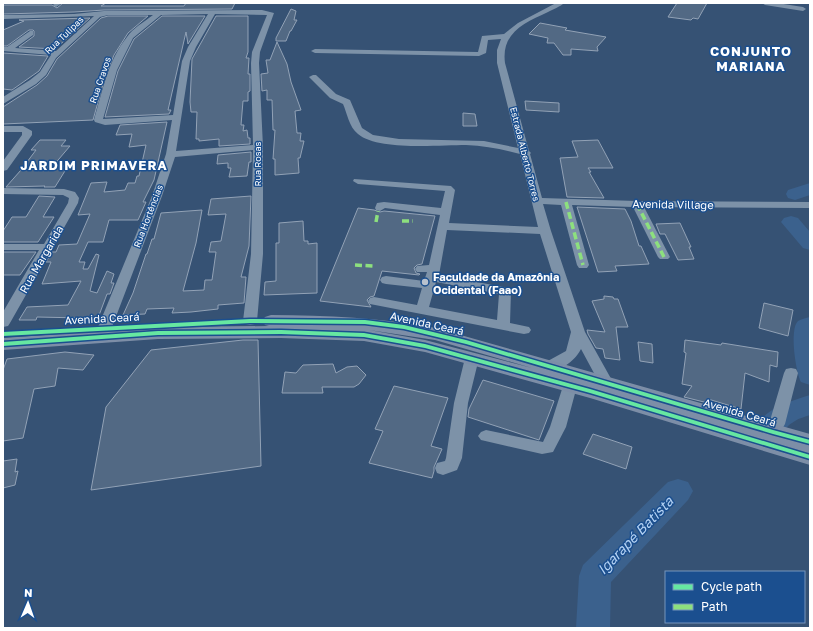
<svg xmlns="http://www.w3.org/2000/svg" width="813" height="631" viewBox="0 0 813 631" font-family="'Golos Text',sans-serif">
	<rect width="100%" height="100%" fill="#365274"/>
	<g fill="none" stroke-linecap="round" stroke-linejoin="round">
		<g fill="#3b618d" fill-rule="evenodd">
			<path d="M810,183V195L795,200L788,198L786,194L788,190Z"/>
			<path d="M791,216L798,218L810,232V250L803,248L781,222L784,218Z"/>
			<path d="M810,317V385L801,382C796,373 789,329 798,321C801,319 806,318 810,317Z"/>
			<path d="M810,395V415C805,417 799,418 795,421C779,430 780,445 757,437L753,430C765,408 788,402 810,395Z"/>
			<path d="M678,479L688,482L693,491L688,500L611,582L610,628H576L579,576L583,565L668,482Z"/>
		</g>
	</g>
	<g fill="#526984" stroke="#92a2b6">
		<path d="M63,3H106L101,6H184L186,3H235L232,9L104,10L74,12L3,14V5H52L57,8Z"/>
		<path d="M677,3H707L698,19L693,18L691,20L668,17Z"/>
		<path d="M291,9L296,11L294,20H297L291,31H290L286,41H276V38Z"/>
		<path d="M108,16H148L128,33L114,55L105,77L93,120L3,124V107L37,85L47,76L57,59L101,18Z"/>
		<path d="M162,16H205L188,44L186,32L168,110H171L169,114L105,117L118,71L134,39Z"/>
		<path d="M216,16H248V52L246,58H249L248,74H250V91L248,92V101H243L241,125H244L243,131L247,130L248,138H250V144L219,146V139L199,141V139H196L197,112H191L190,102L192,59Z"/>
		<path d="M90,18L55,49L19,47L34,36V31L33,30H29L7,46H3V30L24,21L19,20Z"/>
		<path d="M540,23L567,28L565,30L606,37L597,47L598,51L571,49V55H563L554,43H547L548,38L529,34Z"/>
		<path d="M277,42L287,64L291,82L301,110L295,111L297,133H301L300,141H304L300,158H298L299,173L275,175V159H273L275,130H273L272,100H267V90L262,91L261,74L268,73L266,60H270Z"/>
		<path d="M3,53L48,56L39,71L12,90L3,89Z"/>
		<path d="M525,101L559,103V112L526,110Z"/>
		<path d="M463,113L475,114L477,126H463Z"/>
		<path d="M167,122L154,180L143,202H146L138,220H109L103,242H88L79,262H85L83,269H88L96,254L99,255L90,291L97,293L107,271L114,274L111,283H114L110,294H107L98,318L81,319L82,318L37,317L36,320H19L27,307L68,305L81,281L42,284L51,262H46L52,252H56L59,245L77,244L90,214L78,215L91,183L107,182L104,192L125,190L128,183H135L137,176H139L146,145L129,147L132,134L116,135L120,125Z"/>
		<path d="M40,140H66L61,146H70L53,166H68L55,187H44L45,186L6,187L21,170L36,150H31Z"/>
		<path d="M598,140L613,168H588L591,172H589L604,198L567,197L560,158L578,157L572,141Z"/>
		<path d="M251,152V162H249L247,176L229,177L231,168H228V163L217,164L218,155Z"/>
		<path d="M39,196L55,197L43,217H54L38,242H3V231L12,217H26Z"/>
		<path d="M251,196L249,246L241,277H246L244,303L218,305V309L191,312L172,313L174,308L147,309L145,314L123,315L133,293L146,254H147L152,239H154L161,213L202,210L196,243L183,291L204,290L205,280H212L216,252H209L211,242L221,241L226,214L208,215L211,199Z"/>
		<path d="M577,207L625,209L631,221L639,246H641L649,264L615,266L617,271L598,272Z"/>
		<path d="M358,208L374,210L380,212L384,211L435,216L422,264L417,265L414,268L416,273L420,274L419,275L382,271L374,296L370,297L367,300L371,307L320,301Z"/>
		<path d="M303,221L304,241H308V244L317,243V293L264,295L265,282L276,281V243H279V223Z"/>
		<path d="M680,223L691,247H689L694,259L678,260L665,234H660L656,224Z"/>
		<path d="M3,252H36L20,275H3Z"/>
		<path d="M604,296L613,297L614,299H618L628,327H616L620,360L605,358L603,349L596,348L588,334L587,330L605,332L592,301L604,299Z"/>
		<path d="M764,303L793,310L788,336L759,328Z"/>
		<path d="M243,340H258L261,466L91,490L106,407L151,350Z"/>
		<path d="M685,340L721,345L722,343L778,352L777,367L770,365L769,382L745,373L741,409L708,399V403L684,397L692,386L682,384L686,353L684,352Z"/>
		<path d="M638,342L652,344L653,363L640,361Z"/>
		<path d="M65,352L94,355L83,370L58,368L55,386L34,389L23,438L3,441V370L7,359Z"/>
		<path d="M333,364L336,373L347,367L357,366L366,375L359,384L354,387H322L323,393H282L285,372L296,373L303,365Z"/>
		<path d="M483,380L554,401L539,440L468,417L469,409Z"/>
		<path d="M394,386L448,398L431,446L442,449L434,467V471L432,478L369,463L383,431L375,429Z"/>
		<path d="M593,434L632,447L626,469L583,454Z"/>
		<path d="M17,459L15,472L18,471L15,485L3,488V461Z"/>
	</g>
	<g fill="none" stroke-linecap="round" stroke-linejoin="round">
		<g fill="#7d92a8" fill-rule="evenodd">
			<path d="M55,3H62L56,7L53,5Z"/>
			<path d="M556,3H564C560,7 553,9 548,12C524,23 501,33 505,63L529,151L531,153L530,154L542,198L637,201L810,202V208L644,207L670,257L668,259H660L658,257L633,207L572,205L589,265L587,268H579L577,265L561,205L543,204L551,231L585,332L614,384L612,388L607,389L602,388L581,349C575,361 559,373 546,370L544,366L546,362L566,351L571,332L540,234L447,230L439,275L509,288L511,291L510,323L529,327L531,330L529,333L524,334L370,304L368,301L370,298L374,297L417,305L422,288L386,284L382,283L380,280L382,277L386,276L424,281L427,272H417L415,269L417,266L429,265L440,215L385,208L380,211L376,210L375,208L377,203L384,202L441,208L445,191L358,184L353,181L354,179L451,186L455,190L449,223L538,227L520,154C502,149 485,146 466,145C439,145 378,151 358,134C349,127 347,113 343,104L330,98L309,77L313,75H316L336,94L350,100L362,128L373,135L399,139L484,141L518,148L497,63V50L501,39L488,40L486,53L479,56L315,53L311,51L315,49L478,52L482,36L504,34L518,23ZM436,282L499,294L497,320L429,307Z"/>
			<path d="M762,3H777L803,7L806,9L803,11L765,5Z"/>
			<path d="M262,10L274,13L260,52L259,63L263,147V254L257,321L255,324L250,325L245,324L243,321L251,254L253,150L175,157L162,196L112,327L110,330L105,331L100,330L98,327L152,196L166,154L172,120L105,125L95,122L94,120C102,93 108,60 127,37C133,28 144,22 153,15H108L100,17L56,58L46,75L36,84L3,104V97L30,80L40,72L51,55L3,51V47H7L30,31H33V35L15,48L56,51L94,16L3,19V15L74,14L104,11ZM208,14L188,47L182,61L173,115L103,119L117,70L133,38L161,15ZM215,14L267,15L252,52L251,63L253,145L176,151L190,61L196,47Z"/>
			<path d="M3,126H23L32,131V135L7,170L3,171V161L22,135V132H3Z"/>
			<path d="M3,188L64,189L75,192L79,198L78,203L10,323L8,326L3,327V312L39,250H3V244H44L68,203L69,198L63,195L3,194Z"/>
			<path d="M472,353L477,355L479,358L468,403L462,458L457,470L443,475L437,473L435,468L437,463L445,461L446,458L454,403L465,358L467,355Z"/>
			<path d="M791,368L796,369L798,373L785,424L778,436L773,438L768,436L765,432L769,424L784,373L786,369Z"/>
			<path d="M570,381L575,382L577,386L566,427L553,452L542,454L481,440L478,436L481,432L486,430L543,442L550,427L563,386L565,382Z"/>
		</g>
		<path fill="#7d8ea7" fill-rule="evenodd" d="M271,315C327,315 381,318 436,328L810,434V465L590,398L425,352L364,341L281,338L158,339L3,350V338L158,327L269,326L265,325L262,321L265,317ZM369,330L435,340L532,368L425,340Z"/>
		<g stroke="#8de07e" stroke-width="3.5" stroke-dasharray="7 3.5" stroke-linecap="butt">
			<path d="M566,202L583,265"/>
			<path d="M637,204L664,257"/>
			<path d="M402,221H413"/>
			<path d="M376,222L378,211"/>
			<path d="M355,265L373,266"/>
		</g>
		<g stroke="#1b4f8f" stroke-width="3">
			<g id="cycleway">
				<path d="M250,319L365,320L404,325L466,340L773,430L810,440V444L773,434L466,344L404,329L365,324L250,323L3,336V332Z"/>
				<path d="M281,330L364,333L425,344L590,389L810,455V459L590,393L425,348L364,337L281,334L158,335L3,346V342L158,331Z"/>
			</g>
		</g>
		<use href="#cycleway" fill="#66e7a1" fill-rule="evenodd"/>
	</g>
	<circle fill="#b9c2ce" stroke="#1b4f8f" stroke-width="1.5" cx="425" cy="282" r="4"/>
	<g text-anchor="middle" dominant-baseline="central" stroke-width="3" stroke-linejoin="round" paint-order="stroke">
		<g font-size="9" fill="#fff" stroke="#1b4f8f">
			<text transform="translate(64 35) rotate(-44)">Rua Tulipas</text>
			<text transform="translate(100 80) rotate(-71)">Rua Cravos</text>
			<text transform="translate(525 154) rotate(76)">Estrada Alberto Torres</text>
			<text transform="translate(257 164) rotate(-90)">Rua Rosas</text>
			<text transform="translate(148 216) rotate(-69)">Rua Hortências</text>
		</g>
		<g font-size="11" fill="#fff" stroke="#1b4f8f">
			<text transform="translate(673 204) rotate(1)">Avenida Village</text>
			<text transform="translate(41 259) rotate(-60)">Rua Margarida</text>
			<text transform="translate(102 318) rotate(-3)">Avenida Ceará</text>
			<text transform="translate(427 323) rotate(12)">Avenida Ceará</text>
			<text transform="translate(740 412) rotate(16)">Avenida Ceará</text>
		</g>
		<g font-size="11" font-weight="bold" fill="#fff" stroke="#1b4f8f" text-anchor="start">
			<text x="433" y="276">Faculdade da Amazônia<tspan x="433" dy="13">Ocidental (Faao)</tspan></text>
		</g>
		<g font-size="13" font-weight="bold" letter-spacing="1" fill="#fff" stroke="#1b4f8f">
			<text x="751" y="51">CONJUNTO<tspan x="751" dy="15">MARIANA</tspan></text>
			<text x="94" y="165">JARDIM PRIMAVERA</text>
		</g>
		<g font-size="14" font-style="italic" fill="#b5d3f5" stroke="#1b4f8f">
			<text transform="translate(635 535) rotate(-46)">Igarapé Batista</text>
		</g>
	</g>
	<rect width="813" height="631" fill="none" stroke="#ffffff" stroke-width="8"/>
	<rect x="665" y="571" width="140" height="52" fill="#1b4f8f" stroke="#7695bc"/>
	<rect x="673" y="584" width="20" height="6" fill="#66e7a1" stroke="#7695bc"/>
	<text x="701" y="591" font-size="12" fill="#ffffff">Cycle path</text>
	<rect x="673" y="604" width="20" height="6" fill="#8de07e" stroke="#7695bc"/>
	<text x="701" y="611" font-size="12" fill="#ffffff">Path</text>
	<g transform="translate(28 603) rotate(2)" stroke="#1b4f8f" stroke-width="3" paint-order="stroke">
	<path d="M0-3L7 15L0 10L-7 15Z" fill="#ffffff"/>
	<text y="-6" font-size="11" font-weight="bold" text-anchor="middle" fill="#ffffff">N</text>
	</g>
</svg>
